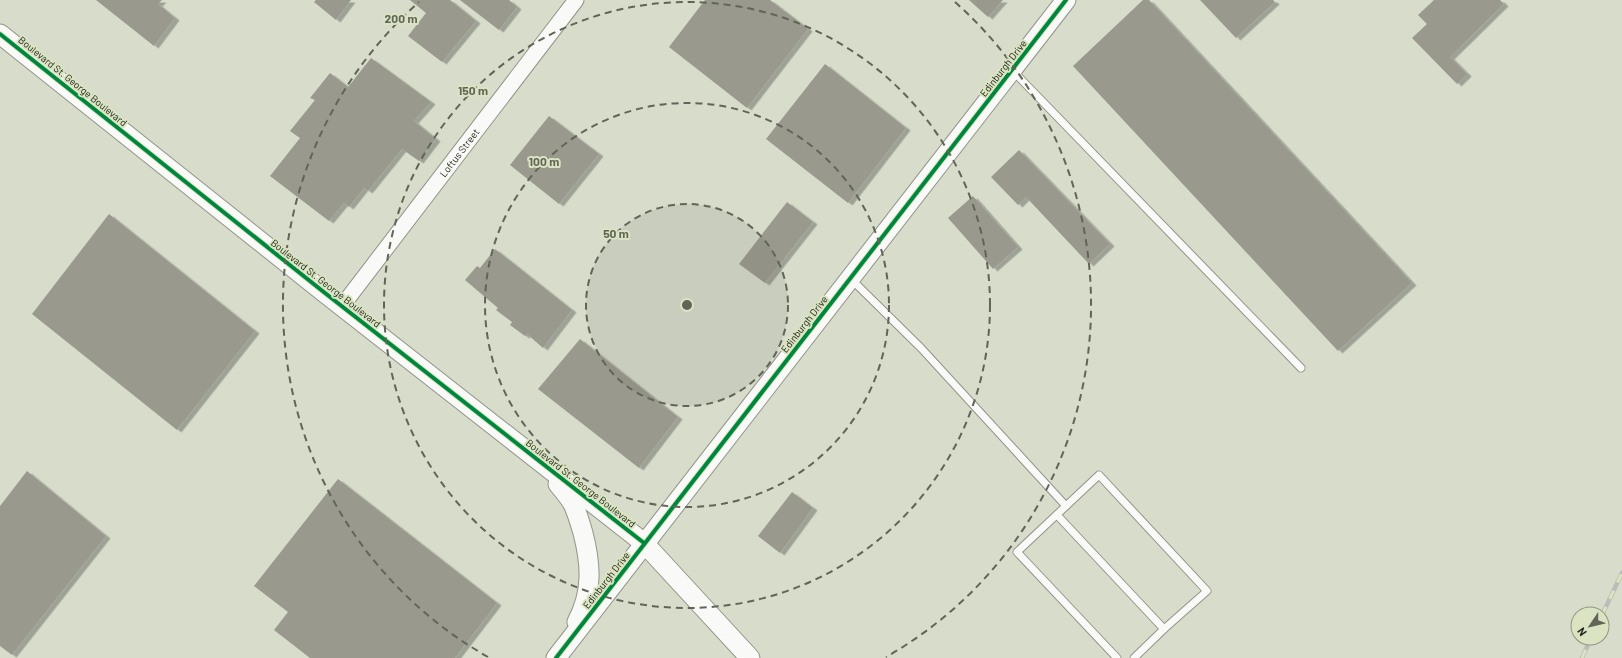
<svg xmlns="http://www.w3.org/2000/svg" width="1622" height="658" viewBox="0 0 1622 658" font-family="Barlow,sans-serif">
	<defs>
		<filter id="shadow"><feDropShadow dx="4.5" dy="2.5" stdDeviation="0" flood-color="#0004"/></filter>
	</defs>
	<rect width="100%" height="100%" fill="#d7dccb"/>
	<g fill="#999a8d" filter="url(#shadow)">
		<path d="M96,0H162L158,4L175,18L154,46Z"/>
		<path d="M316,0H351L336,20L314,2Z"/>
		<path d="M410,0H450L476,21L442,62L408,36L426,13Z"/>
		<path d="M460,0H509L517,7L499,30Z"/>
		<path d="M705,0H770L808,29L747,108L669,47Z"/>
		<path d="M969,0H1003L988,17Z"/>
		<path d="M1143,0H1149L1412,283L1338,351L1073,66Z"/>
		<path d="M1200,0H1273L1275,2L1236,38Z"/>
		<path d="M1434,0H1500L1504,4L1450,57L1467,74L1457,84L1412,38L1427,24L1418,15Z"/>
		<path d="M371,58L431,102L414,121L436,139L419,161L402,149L368,191L364,188L349,207L344,203L329,221L270,176L300,138L290,131L315,100L310,98L330,73L348,87Z"/>
		<path d="M825,64L906,128L848,203L766,139Z"/>
		<path d="M549,116L599,154L559,204L510,165Z"/>
		<path d="M1019,150L1110,244L1089,264L1026,197L1018,205L991,177Z"/>
		<path d="M973,196L1018,247L993,269L948,218Z"/>
		<path d="M787,202L813,222L765,283L739,264Z"/>
		<path d="M109,214L255,331L177,430L32,314Z"/>
		<path d="M495,249L572,310L543,348L527,334L525,336L510,325L512,322L496,310L498,308L465,280L477,266L480,268Z"/>
		<path d="M580,339L678,417L639,468L538,389Z"/>
		<path d="M27,471L106,536L12,655L0,646V506Z"/>
		<path d="M338,479L497,603L455,658H310L274,630L288,612L254,586Z"/>
		<path d="M792,492L813,508L780,553L758,536Z"/>
	</g>
	<g fill="none" stroke-linecap="round" stroke-linejoin="round">
		<g stroke="#919487" stroke-width="9">
			<g id="service">
				<path d="M1012,70L1301,368"/>
				<path d="M850,278L921,348L1066,506L1017,552L1117,658"/>
				<path d="M1066,506L1099,475L1207,591L1164,629"/>
				<path d="M1057,515L1164,629L1134,658"/>
			</g>
		</g>
		<g stroke="#919487" stroke-width="17">
			<g id="minor">
				<path id="s1" d="M342,306L576,0"/>
			</g>
		</g>
		<g stroke="#919487" stroke-width="21">
			<g id="tertiary">
				<path d="M0,34L325,293L644,543L750,658"/>
				<path d="M558,484C563,490 569,497 573,504C577,512 580,523 583,533C591,564 593,592 577,622"/>
				<path d="M556,658L1066,0"/>
			</g>
		</g>
		<use href="#service" stroke="#f9faf7" stroke-width="7"/>
		<use href="#minor" stroke="#f9faf7" stroke-width="15"/>
		<use href="#tertiary" stroke="#f9faf7" stroke-width="19"/>
		<g stroke="#bcbdb8" stroke-width="4.5">
			<g id="rail">
				<path d="M1602,615L1622,573"/>
				<path d="M1582,658L1591,638"/>
			</g>
		</g>
		<use href="#rail" stroke="#dae4c3" stroke-width="3" stroke-dasharray="9" stroke-linecap="butt"/>
		<g stroke="#dae4c3" stroke-width="6">
			<g id="cycleway">
				<path d="M0,34L325,293L644,543"/>
				<path d="M556,658L1066,0"/>
			</g>
		</g>
		<use href="#cycleway" stroke="#00873e" stroke-width="4"/>
	</g>
	<circle cx="687" cy="305" r="101" fill="#616557" fill-opacity=".12"/>
	<g fill="none" stroke="#616557" stroke-width="2" stroke-dasharray="7 5">
		<circle cx="687" cy="305" r="101"/>
		<circle cx="687" cy="305" r="202"/>
		<circle cx="687" cy="305" r="303"/>
		<path d="M488 657A405 405 0 0 1 419 2M955 2A405 405 0 0 1 886 657"/>
	</g>
	<g text-anchor="middle" dominant-baseline="central" stroke-width="4" stroke-linejoin="round" paint-order="stroke">
		<g font-size="10" fill="#222519" stroke="#dae4c3">
			<text transform="translate(1003 68) rotate(-52)">Edinburgh Drive</text>
			<text transform="translate(73 81) rotate(39)">Boulevard St. George Boulevard</text>
			<text stroke="none"><textPath href="#s1" startOffset="193">Loftus Street</textPath></text>
			<text transform="translate(326 283) rotate(38)">Boulevard St. George Boulevard</text>
			<text transform="translate(804 324) rotate(-52)">Edinburgh Drive</text>
			<text transform="translate(581 483) rotate(38)">Boulevard St. George Boulevard</text>
			<text transform="translate(606 580) rotate(-52)">Edinburgh Drive</text>
		</g>
	</g>
	<circle cx="687" cy="305" r="6" fill="#616557" stroke="#dae4c3" stroke-width="2"/>
	<g font-size="12" text-anchor="middle" font-weight="bold" fill="#616557" stroke="#dae4c3" stroke-width="4" stroke-linejoin="round" paint-order="stroke">
		<text x="401" y="23">200 m</text>
		<text x="473" y="95">150 m</text>
		<text x="544" y="166">100 m</text>
		<text x="616" y="238">50 m</text>
	</g>
	<g transform="translate(1590 626) rotate(235)"><circle r="19" fill="#dae4c3" stroke="#90987f"/>
	<path d="M0-3L7 15L0 10L-7 15Z" fill="#616557"/>
	<text y="-6" font-size="11" font-weight="bold" text-anchor="middle" fill="#222519">N</text>
	</g>
</svg>
